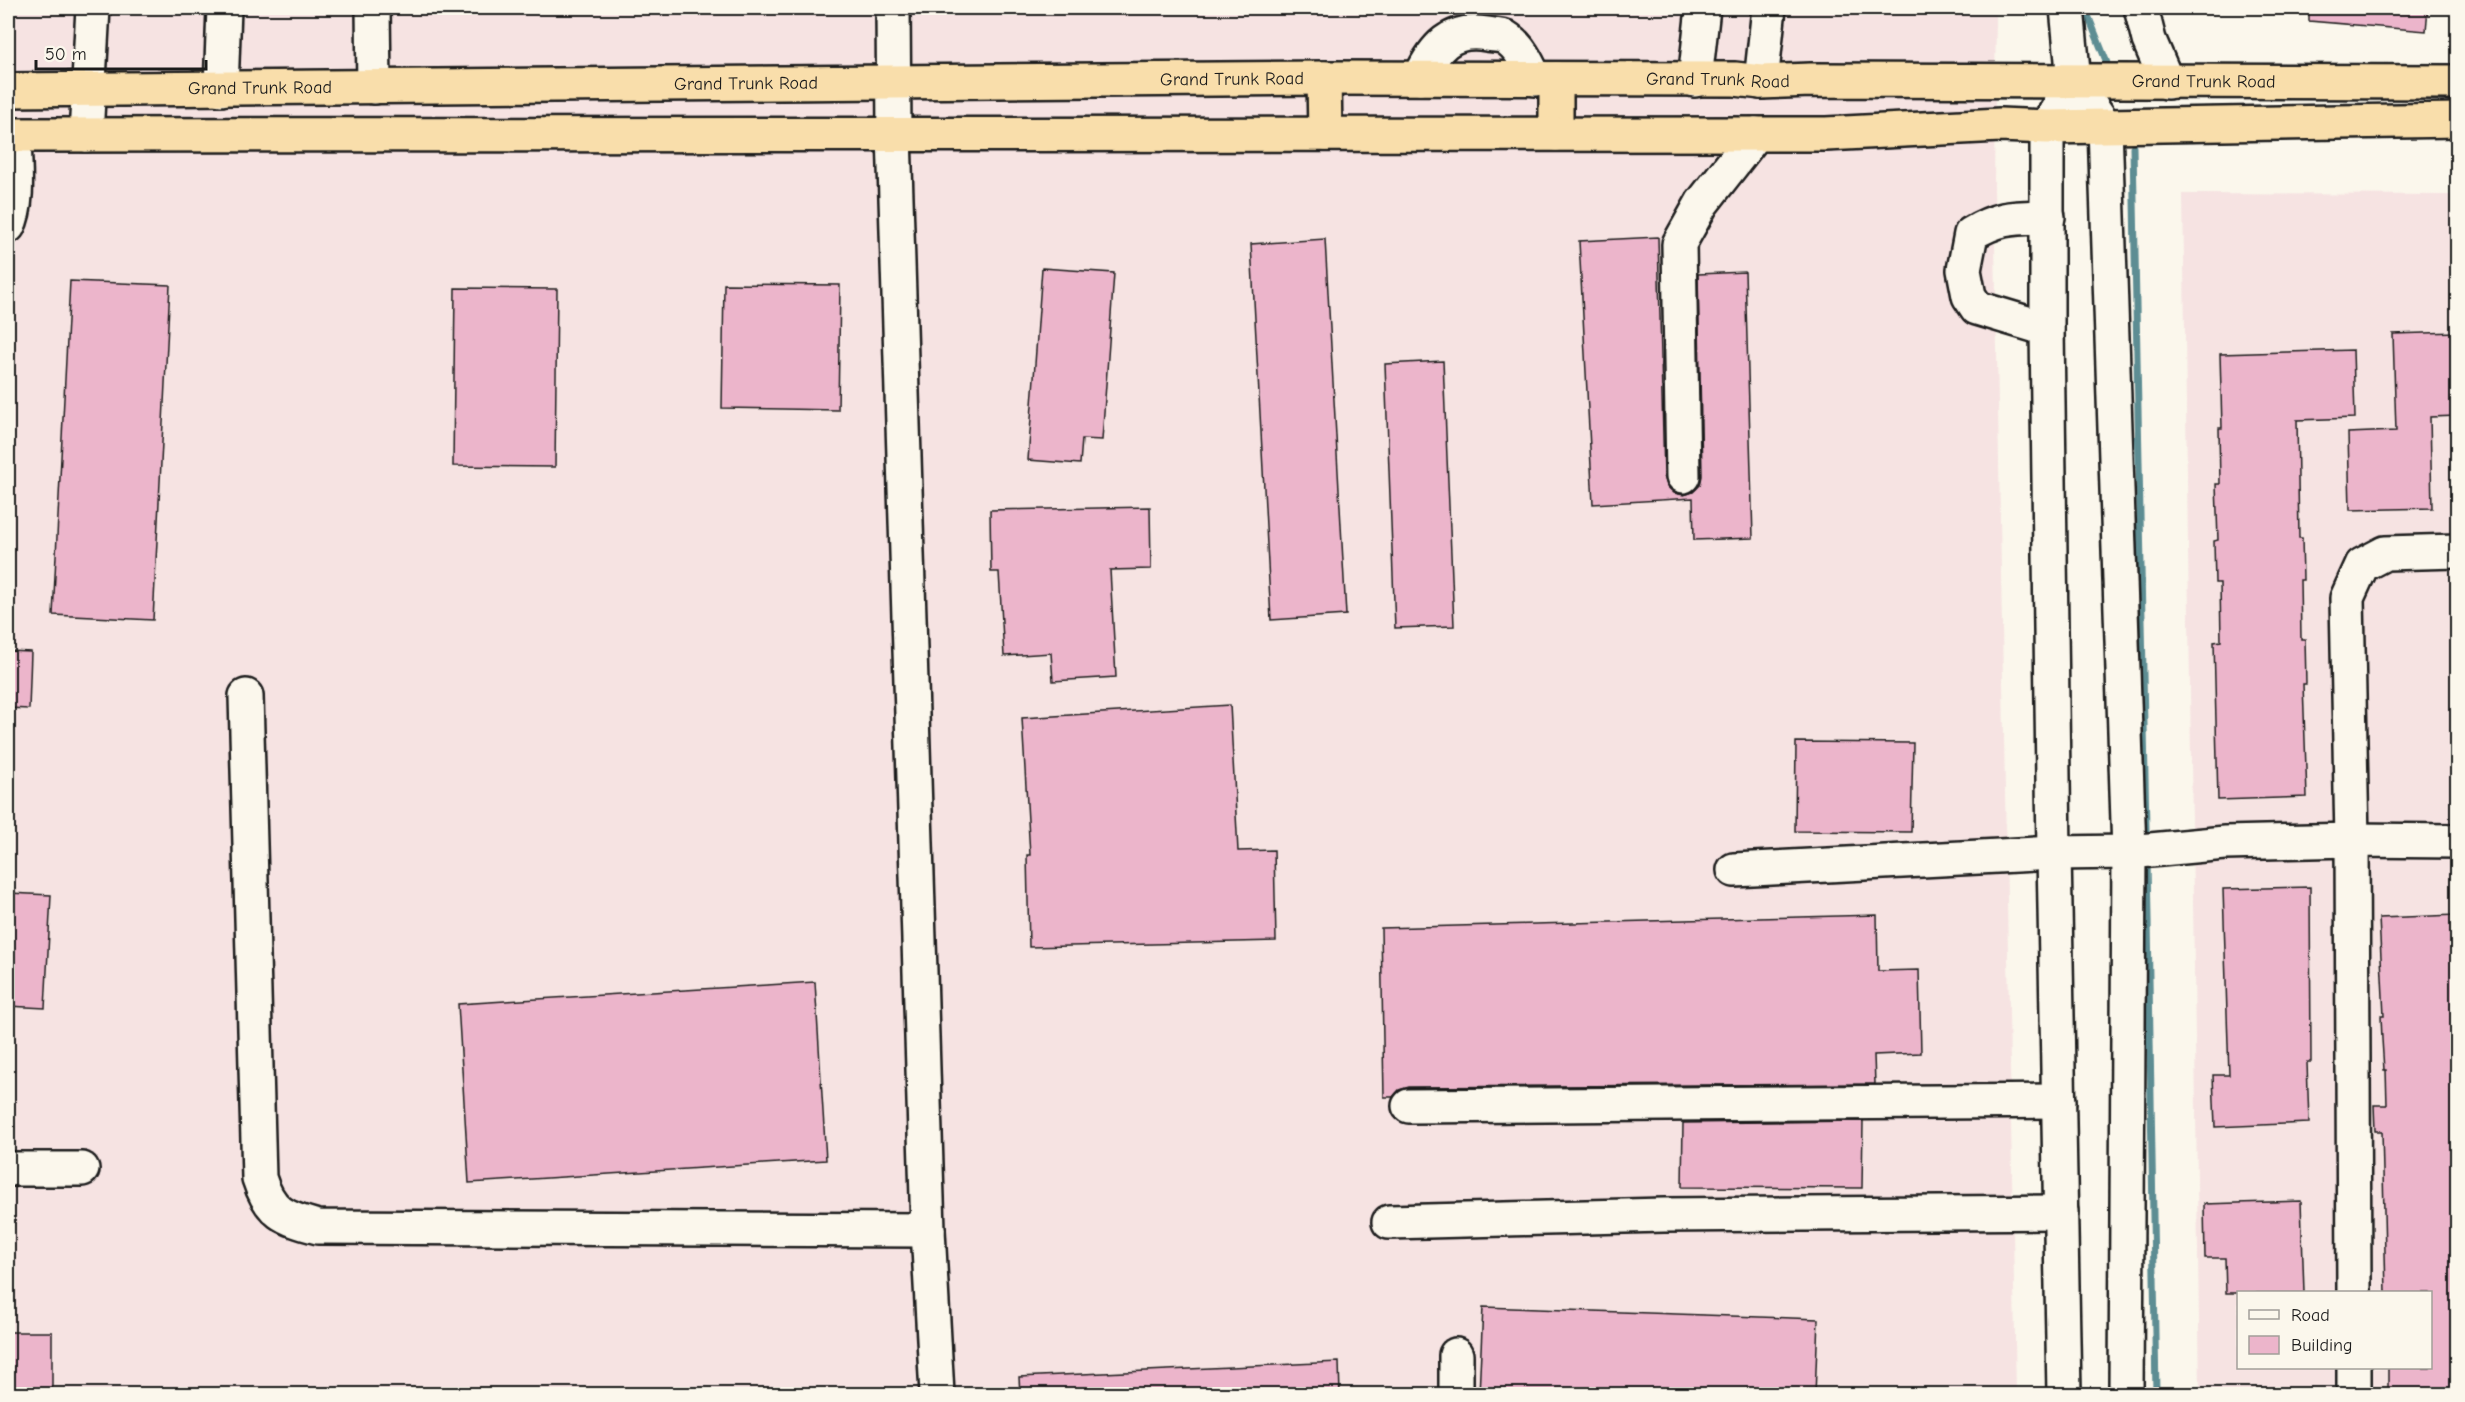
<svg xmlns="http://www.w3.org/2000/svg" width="2465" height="1402" viewBox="0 0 2465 1402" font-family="'Comic Neue',sans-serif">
	<rect width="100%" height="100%" fill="#fbf7ec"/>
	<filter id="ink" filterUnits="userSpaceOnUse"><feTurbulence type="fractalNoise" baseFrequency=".0167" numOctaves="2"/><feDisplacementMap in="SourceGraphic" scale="12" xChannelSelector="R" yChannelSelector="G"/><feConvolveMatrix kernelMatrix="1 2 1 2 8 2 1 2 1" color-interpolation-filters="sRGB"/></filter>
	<g filter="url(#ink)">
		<g fill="#f6e3e2" fill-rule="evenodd">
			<path d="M8,8H1996L1994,187L2016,1394H8Z"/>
			<path d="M2183,194L2457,195V1394H2200ZM2238,1292H2430V1368H2238Z"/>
		</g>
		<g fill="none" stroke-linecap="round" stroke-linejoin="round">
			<g stroke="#5d8d93" stroke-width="7">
				<path d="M2085,8L2109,68"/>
				<path d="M2133,147L2146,830"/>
				<path d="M2147,860L2156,1394"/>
			</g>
		</g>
		<g fill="#ecb5cb" stroke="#1c1c1c" stroke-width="1.5">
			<path d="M2309,8H2428L2426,31L2309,21Z"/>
			<path d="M1658,237L1664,476L1667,486L1674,493L1684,495L1693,492L1700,485L1702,476L1698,274L1745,272L1753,538L1694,540L1693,498L1593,504L1579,241Z"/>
			<path d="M1325,239L1346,615L1271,620L1251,244Z"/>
			<path d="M1042,268L1114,273L1102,440L1082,439L1080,464L1028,460Z"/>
			<path d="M70,281L170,285L153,620L53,615Z"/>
			<path d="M724,284L840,285L838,410L722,408Z"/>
			<path d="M455,288L557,289L555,467L453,466Z"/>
			<path d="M2457,332V416L2430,417L2432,508L2350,510L2348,433L2396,431L2393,334Z"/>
			<path d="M2353,350L2355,418L2297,420L2299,538H2302L2303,580H2300L2301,639H2305L2306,684H2303L2307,797L2218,800L2214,642L2221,641L2220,583H2215L2214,541L2218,540L2216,484H2220L2219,428H2222L2220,354Z"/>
			<path d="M1443,361L1454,626L1395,628L1385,364Z"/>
			<path d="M1150,507L1151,569L1110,570L1116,677L1053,681L1051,653L1004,656L999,572H991L990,510Z"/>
			<path d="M8,651L31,652L29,709L8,708Z"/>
			<path d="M1230,705L1238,851L1274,850L1276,941L1029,947L1027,855H1030L1022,718Z"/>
			<path d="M1796,742L1913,743L1911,832L1795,831Z"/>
			<path d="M2310,887L2311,1062H2307L2309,1123L2215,1127L2213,1075H2229L2223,889Z"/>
			<path d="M8,893L51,895L45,1008L8,1006Z"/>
			<path d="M1877,915L1878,971L1919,970L1921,1053L1874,1055L1875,1084L1409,1087L1399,1090L1393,1097H1384L1381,928Z"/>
			<path d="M2457,915V1395H2388V1368H2430V1293H2386L2382,1131H2375L2374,1105H2387L2386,1070H2384L2382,1039L2381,1016H2384L2379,918Z"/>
			<path d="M815,982L826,1160L469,1183L458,1004Z"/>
			<path d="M1863,1121L1862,1188L1682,1187L1683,1123Z"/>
			<path d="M2301,1201L2304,1293H2226L2225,1258H2205L2204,1204Z"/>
			<path d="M1483,1307L1818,1319L1815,1395H1479Z"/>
			<rect x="8" y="1332" width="44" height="63"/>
			<path d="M1339,1362L1340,1395H1020L1019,1377Z"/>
		</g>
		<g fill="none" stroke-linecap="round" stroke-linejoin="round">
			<g stroke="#1c1c1c" stroke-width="38">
				<g id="minor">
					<path d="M373,8L374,87"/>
					<path d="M893,8L894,134L928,1230L937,1394"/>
					<path d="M2067,8L2074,81L2105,126L2129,852L2126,1394"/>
					<path d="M2141,8L2149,40L2167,82"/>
					<path d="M1420,78C1434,48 1451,27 1487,34C1492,35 1500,35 1505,37C1520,46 1528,64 1535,79"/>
					<path d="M1695,80L1703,8"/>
					<path d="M1761,82L1769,8"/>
					<path d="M221,89L224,8"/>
					<path d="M86,135L93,8"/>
					<path d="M8,226C20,203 14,161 14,135"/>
					<path d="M2047,329L1977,308L1969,296L1964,270L1971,234C2000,216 2015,218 2048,217"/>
					<path d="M1683,476L1679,244L1702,203L1756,134"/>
					<path d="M246,696L259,1178C270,1213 284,1218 318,1227L928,1230"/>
					<path d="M1734,870L2054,853L2129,852L2225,843L2352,840L2458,841"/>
					<path d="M1409,1106L2059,1101"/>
					<path d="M8,1169H82"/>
					<path d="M1389,1222L1664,1215L2061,1212"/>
					<path d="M2354,1292L2352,840L2347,598L2362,565L2385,553L2458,551"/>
					<path d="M1456,1355V1394"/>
					<path d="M2354,1368V1394"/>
					<path d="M2064,1394L2054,853L2047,329V127L2074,81"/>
				</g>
			</g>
			<g stroke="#1c1c1c" stroke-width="38">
				<g id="highway">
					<path d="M1324,78L1325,134"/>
					<path id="s1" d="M8,90L1324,78L1735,79L1761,82L1811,80L2458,82"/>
					<path d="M1556,134V79"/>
					<path d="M8,135L1826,134L2000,125L2047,127L2458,120"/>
				</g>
			</g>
			<use href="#minor" stroke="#fbf7ec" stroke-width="33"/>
			<use href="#highway" stroke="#f9deab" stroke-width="33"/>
		</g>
	</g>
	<g text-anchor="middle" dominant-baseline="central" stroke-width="5" stroke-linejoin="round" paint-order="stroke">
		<g font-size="18" fill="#1c1c1c" stroke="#fbf7ec">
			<text stroke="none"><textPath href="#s1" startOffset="1224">Grand Trunk Road</textPath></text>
			<text stroke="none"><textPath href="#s1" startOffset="1710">Grand Trunk Road</textPath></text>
			<text stroke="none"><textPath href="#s1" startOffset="2196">Grand Trunk Road</textPath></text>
			<text stroke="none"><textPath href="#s1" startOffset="738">Grand Trunk Road</textPath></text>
			<text stroke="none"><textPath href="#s1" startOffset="252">Grand Trunk Road</textPath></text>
		</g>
	</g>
	<rect width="2465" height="1402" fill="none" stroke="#fbf7ec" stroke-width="30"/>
	<rect x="15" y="15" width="2435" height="1372" fill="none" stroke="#1c1c1c" stroke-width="2" filter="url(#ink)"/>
	<rect x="2237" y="1291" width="195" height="78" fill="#fbf7ec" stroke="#a29f99" stroke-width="1.5"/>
	<rect x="2249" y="1310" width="30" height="9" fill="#fbf7ec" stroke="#a29f99" stroke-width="1.5"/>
	<text x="2291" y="1321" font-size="18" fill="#1c1c1c">Road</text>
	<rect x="2249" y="1336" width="30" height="18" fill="#ecb5cb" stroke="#a29f99" stroke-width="1.5"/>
	<text x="2291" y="1351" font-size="18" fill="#1c1c1c">Building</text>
	<path d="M36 60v9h170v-9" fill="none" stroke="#1c1c1c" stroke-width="3"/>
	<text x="45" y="60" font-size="18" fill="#1c1c1c" stroke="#fbf7ec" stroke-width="4.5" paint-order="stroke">50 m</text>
</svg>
